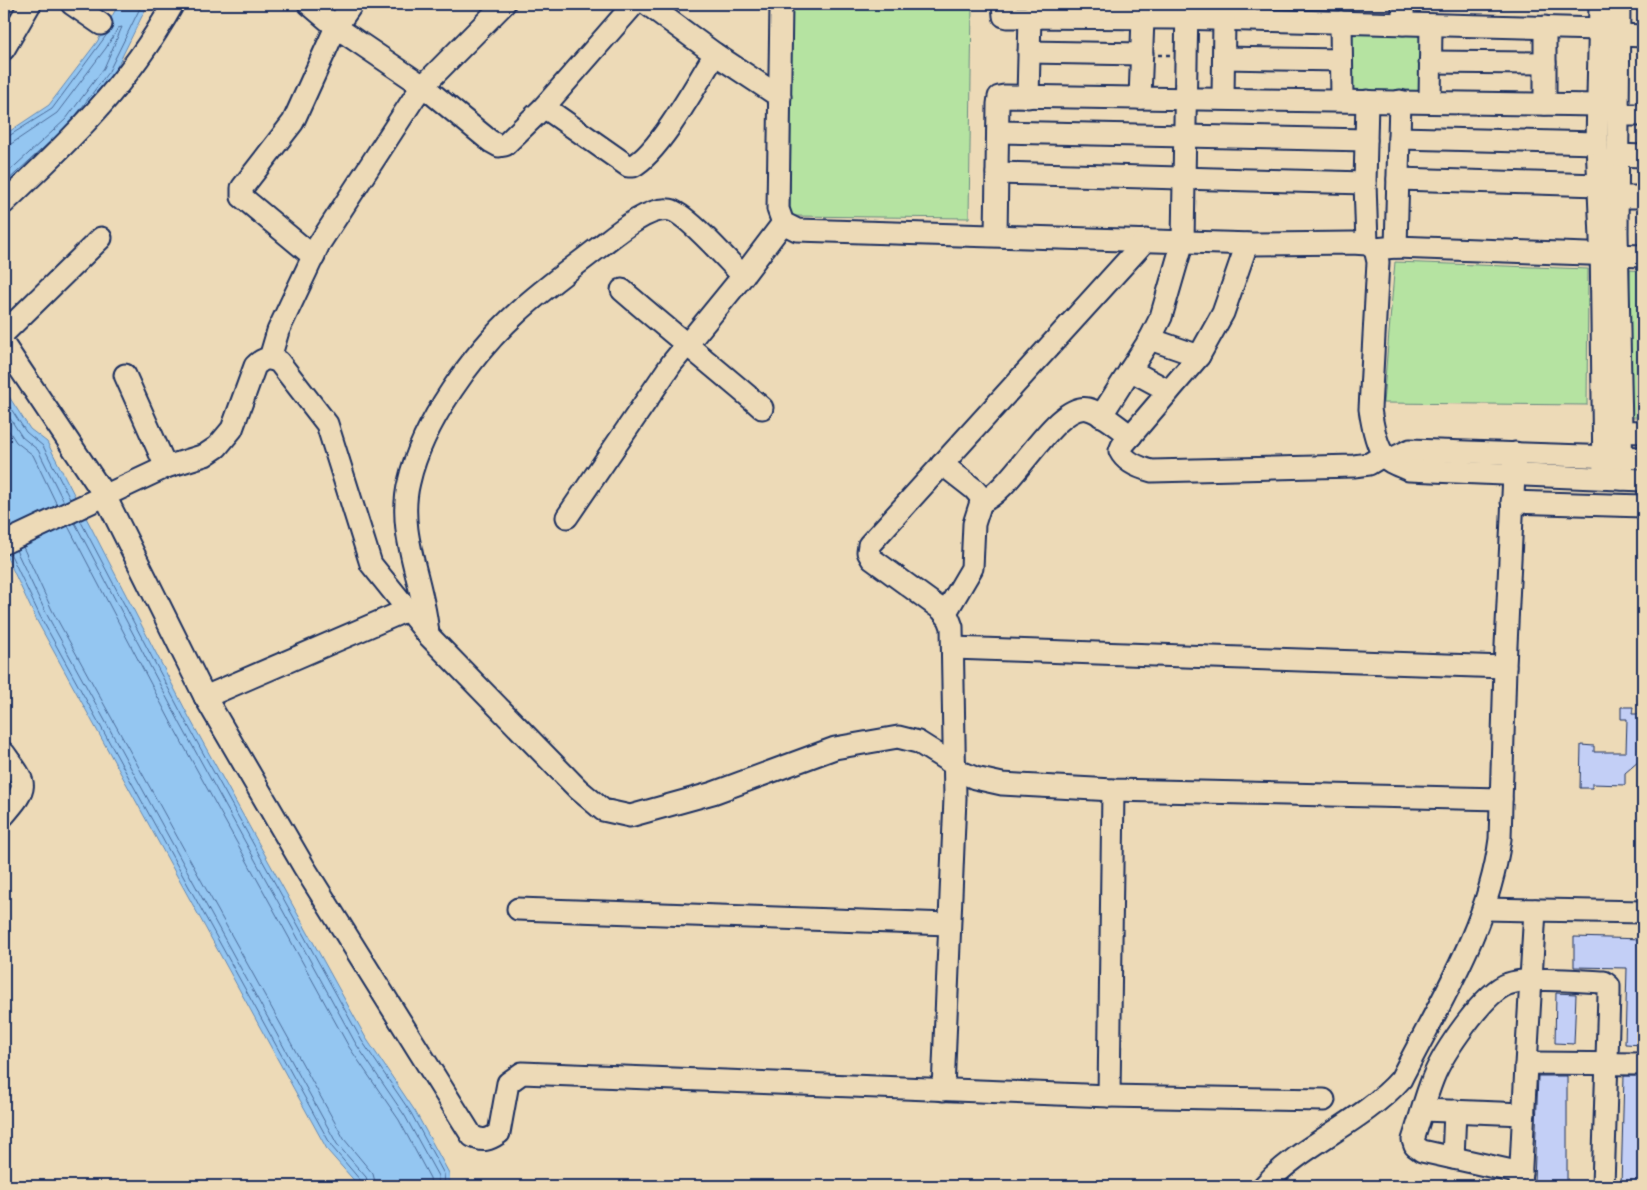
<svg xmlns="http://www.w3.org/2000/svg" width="1647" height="1190" viewBox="0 0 1647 1190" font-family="'Comic Neue',sans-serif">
	<rect width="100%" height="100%" fill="#eddab7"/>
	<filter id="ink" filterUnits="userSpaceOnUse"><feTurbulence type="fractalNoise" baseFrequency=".02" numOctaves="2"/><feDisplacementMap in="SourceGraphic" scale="10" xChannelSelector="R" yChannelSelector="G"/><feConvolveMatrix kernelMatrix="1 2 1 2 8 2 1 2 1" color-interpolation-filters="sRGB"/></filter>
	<g filter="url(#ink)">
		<g fill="#b5e3a1" stroke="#688980">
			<path d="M792,4H972L969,218L790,216Z"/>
			<path d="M1346,26L1429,28L1427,95L1344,93Z"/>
			<path d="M1395,262L1588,269L1587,405L1383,403Z"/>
			<path d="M1630,270L1643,271V417H1626Z"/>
		</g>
		<g fill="#94c6f1" stroke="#648ab6">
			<path d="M119,4H148L114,73L74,127L4,191V135L49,105L97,42Z"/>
			<path d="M4,389L30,429L47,442L190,719L366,1038L415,1111L449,1173L450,1186H359L328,1151L36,619L4,551Z"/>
		</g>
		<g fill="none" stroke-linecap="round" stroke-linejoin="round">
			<g stroke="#4b6b99" stroke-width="1">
				<path d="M77,114L109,71L142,4"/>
				<path d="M4,139L52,109L108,33"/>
				<path d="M4,145L11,144L57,113L106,48L118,28L122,27L104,68L66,119L4,176"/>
				<path d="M4,184L53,139"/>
				<path d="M4,398L26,432L43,446L70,499"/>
				<path d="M4,409L22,437L38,450L64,502"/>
				<path d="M4,423L16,442L33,455L57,505"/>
				<path d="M80,520L186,722L362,1041L411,1113L444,1174L445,1186"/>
				<path d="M75,523L181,725L356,1044L405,1116L438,1176L439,1186"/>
				<path d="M68,526L174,728L349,1047L399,1120L430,1178L431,1186"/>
				<path d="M23,547L52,610L344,1139L373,1174L376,1186"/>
				<path d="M16,550L46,613L337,1144L366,1177L369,1186"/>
				<path d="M10,553L40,616L332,1147L361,1181L363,1186"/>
			</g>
		</g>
		<g fill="#c3cff6" stroke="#1b2f5e">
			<path d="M1621,707H1633L1632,714H1643V746L1639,761L1625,773V785L1592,784V788H1580L1581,745L1594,746V752H1626L1627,719H1621Z"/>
			<path d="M1574,937L1643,939V1045L1625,1044L1627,968L1574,967Z"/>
			<path d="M1556,993L1576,994L1574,1044L1555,1043Z"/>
			<path d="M1538,1076H1567V1186H1546V1181H1534Z"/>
			<path d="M1624,1076H1643V1186H1621Z"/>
		</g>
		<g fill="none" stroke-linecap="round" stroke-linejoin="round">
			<g stroke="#1b2f5e" stroke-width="25">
				<g id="minor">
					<path d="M72,4L101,24"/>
					<path d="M309,4L336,27L423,86L490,141L499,146L505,145L544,107L634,4"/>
					<path d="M647,4L715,54L780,97"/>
					<path d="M781,4L778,209L783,223L797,230L1253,244L1352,243L1367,244L1375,249L1396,247L1643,256"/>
					<path d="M1003,4L1004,16L1008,17L1176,18L1600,29"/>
					<path d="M1187,4L1183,241L1161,317L1150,339L1199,356"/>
					<path d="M1403,4V24"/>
					<path d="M1600,4L1597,143L1601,238L1604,478"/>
					<path d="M1619,4L1617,232L1622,479"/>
					<path d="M1341,22L1342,100"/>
					<path d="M1620,35L1643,36"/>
					<path d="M4,49L30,4"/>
					<path d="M1029,52L1142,54"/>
					<path d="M1224,58L1341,60"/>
					<path d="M1430,62L1545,63"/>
					<path d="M1028,97L1030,16"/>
					<path d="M1140,98L1143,18"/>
					<path d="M1223,98L1224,19"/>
					<path d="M1430,102L1431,25"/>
					<path d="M1545,104V27"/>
					<path d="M544,107L628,166H633C659,153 699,80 715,54"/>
					<path d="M1620,115H1643"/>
					<path d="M998,132L1366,140"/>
					<path d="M1399,138L1597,143"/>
					<path d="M1617,155L1643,156"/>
					<path d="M997,173L1365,183"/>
					<path d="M1398,179L1599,185"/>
					<path d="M1618,197H1643"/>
					<path d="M4,203C71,140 128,85 173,4"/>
					<path d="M996,235L998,104L999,97L1004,96L1598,105"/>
					<path d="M1247,244L1223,313L1199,356L1122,446L1120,451C1126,463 1140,468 1152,471L1354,466L1369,464L1384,455"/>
					<path d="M1367,244L1365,183L1367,101"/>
					<path d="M1396,247L1400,101"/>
					<path d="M1375,249L1378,262L1370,409C1372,423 1376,444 1384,456C1389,463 1401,466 1409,470L1643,480"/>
					<path d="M314,257L242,197V188L293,122L336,27L352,4"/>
					<path d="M622,290C668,330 716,368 762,408"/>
					<path d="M4,333L101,238"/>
					<path d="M4,345L105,496L205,697L304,867L472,1136C483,1142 489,1140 499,1133L508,1083L522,1073L1109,1096L1324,1100"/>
					<path d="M270,358L278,331L319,244L414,98L423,86L504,4"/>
					<path d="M1130,370L1169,391"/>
					<path d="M125,375L166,467"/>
					<path d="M1101,416L1150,339"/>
					<path d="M1606,431L1643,432"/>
					<path d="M1389,460L1410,450L1643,458"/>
					<path d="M942,464L974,489L980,496L981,502L974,524L972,568L945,614"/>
					<path d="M981,502C1012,492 1056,401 1088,409C1103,413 1118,427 1131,436"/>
					<path d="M1512,502L1643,506"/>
					<path d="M567,517L672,363L743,276L783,223"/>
					<path d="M4,543L166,467L205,455L217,447L232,429L255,366C263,358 269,357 279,362L327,424L371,564L428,635L578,789L603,810L630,816L713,793L835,748L898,737L918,742L953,764L961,772L975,778L1002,784L1113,790L1501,799"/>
					<path d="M428,635C425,584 396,534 409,482C422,423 474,352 518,312C543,289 571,269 598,248C615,235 648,206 670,210C686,213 729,262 743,276"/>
					<path d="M953,648L1505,667"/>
					<path d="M205,697L407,610"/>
					<path d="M4,753C27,785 30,785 4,815"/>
					<path d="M518,909L949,924"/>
					<path d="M1485,909L1643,912"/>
					<path d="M1526,1065L1535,910"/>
					<path d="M943,1090L955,798L952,627L949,619L942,610L872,559L868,552L869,545L1146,240"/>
					<path d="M1109,1096L1113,790"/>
					<path d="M1423,1110L1524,1114"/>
					<path d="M1453,1158L1455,1111"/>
					<path d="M1521,1173L1422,1151L1415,1146L1413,1140C1420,1119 1425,1098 1433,1078C1443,1053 1484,992 1508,984C1529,976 1580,981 1604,982L1609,986V994L1603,1186"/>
					<path d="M1264,1186C1303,1143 1362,1123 1401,1079C1440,1002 1489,925 1500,839L1505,667L1515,453"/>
					<path d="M1520,1186L1526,1065L1534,1063L1643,1064"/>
				</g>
			</g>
			<path stroke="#1b2f5e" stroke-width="2.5" stroke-dasharray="4 4" stroke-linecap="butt" d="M1158,55H1170"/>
			<use href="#minor" stroke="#eddab7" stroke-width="21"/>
		</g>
	</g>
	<rect width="1647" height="1190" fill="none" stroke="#eddab7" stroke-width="20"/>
	<rect x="10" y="10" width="1627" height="1170" fill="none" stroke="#1b2f5e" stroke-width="2" filter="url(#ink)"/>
</svg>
